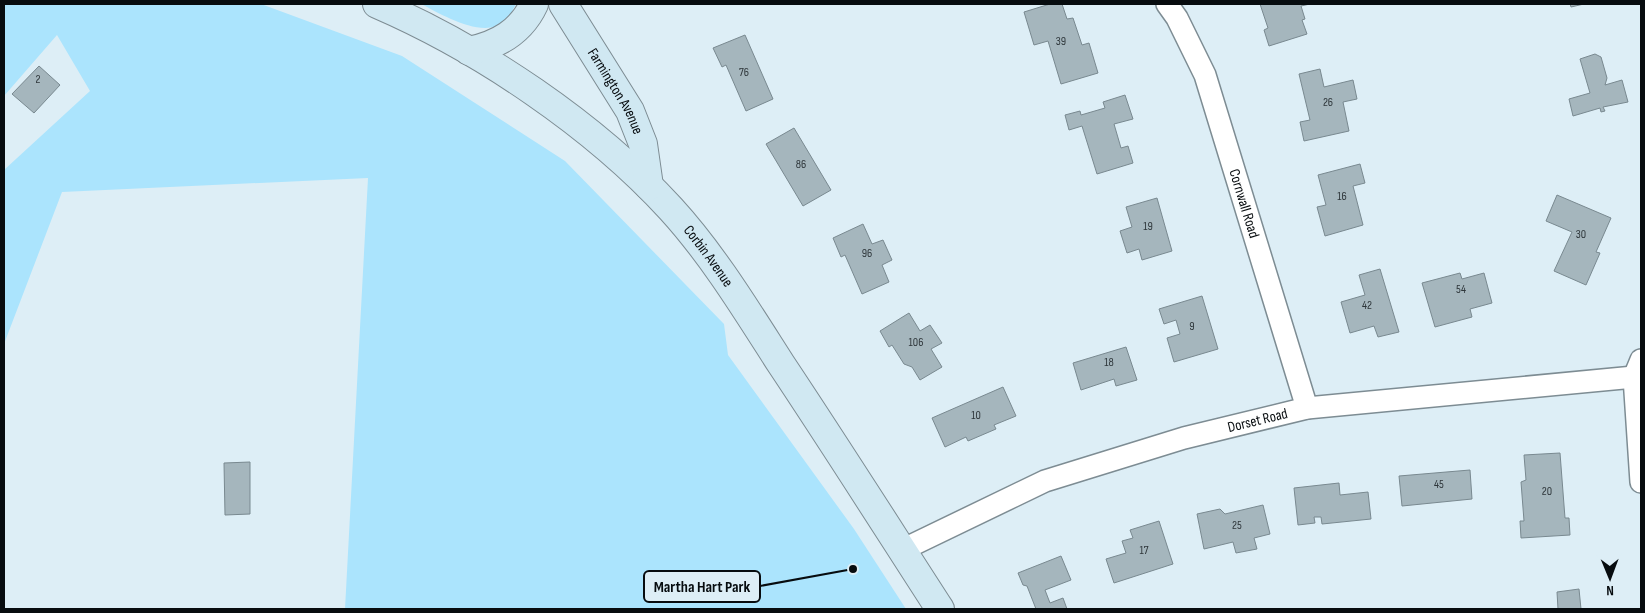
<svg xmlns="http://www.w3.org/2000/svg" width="1645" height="613" viewBox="0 0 1645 613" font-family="'Sofia Sans Condensed',sans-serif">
	<rect width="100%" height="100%" fill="#ddeef6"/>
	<g fill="#abe4fd">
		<path d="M4,4H261L402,56L565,161L724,324L728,355L854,529L906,609H345L368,178L62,192L4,344V170L90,91L57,35L4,96Z"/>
		<path d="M421,4H516C513,9 510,17 506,21C483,40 443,15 421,4Z"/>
	</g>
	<g fill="#a5b6bd" stroke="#798990">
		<path d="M1050,4H1062L1067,19L1073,18L1082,45L1089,43L1098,73L1061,84L1048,41L1034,45L1024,12Z"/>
		<path d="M1260,4H1310L1301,6L1305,19L1302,20L1307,34L1269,46L1264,30L1268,28Z"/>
		<path d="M1570,4H1584L1571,7Z"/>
		<path d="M745,35L773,99L746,111L726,65L722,67L713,48Z"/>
		<path d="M1595,54L1601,57L1607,78L1605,85L1622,80L1628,102L1603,107L1605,111L1601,112L1600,108L1573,116L1569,99L1590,93L1580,59Z"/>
		<path d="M39,66L60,85L34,113L12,94Z"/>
		<path d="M1320,69L1324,87L1353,80L1357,99L1343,102L1349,131L1304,141L1300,122L1310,120L1299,74Z"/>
		<path d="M1125,95L1133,119L1114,124L1121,148L1128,146L1133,163L1097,174L1082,126L1069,130L1065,115L1080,111L1081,115L1105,108L1103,102Z"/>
		<path d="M794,128L831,190L803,206L766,144Z"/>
		<path d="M1360,164L1365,183L1353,186L1363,225L1325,236L1317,207L1326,205L1318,175Z"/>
		<path d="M1557,195L1611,218L1596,252L1600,253L1586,285L1554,271L1572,232L1546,221Z"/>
		<path d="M1157,198L1172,251L1142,260L1139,249L1127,253L1120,231L1132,227L1126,207Z"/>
		<path d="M863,224L872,244L883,240L892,260L882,265L889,282L862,294L845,255L841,257L833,238Z"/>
		<path d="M1380,269L1399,332L1378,337L1374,326L1350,333L1341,302L1365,295L1359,275Z"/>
		<path d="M1460,273L1462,279L1484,273L1492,303L1470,309L1472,317L1435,327L1422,283Z"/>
		<path d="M1202,296L1218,349L1174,362L1167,338L1180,334L1176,320L1164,324L1159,309Z"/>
		<path d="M909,313L920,331L930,325L942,343L931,349L942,367L920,380L912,367L904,364L892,345L889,347L880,331Z"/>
		<path d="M1126,347L1137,380L1116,386L1114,379L1081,390L1073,363Z"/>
		<path d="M1003,387L1016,416L994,425L996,429L968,441L966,437L945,447L932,418Z"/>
		<path d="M1560,453L1565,518H1569L1570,535L1521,538L1520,521H1524L1521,482L1526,480L1524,455Z"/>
		<path d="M250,462V514L225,515L224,463Z"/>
		<path d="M1470,470L1472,499L1402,506L1399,476Z"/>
		<path d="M1339,483L1340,495L1368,492L1371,519L1322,524L1321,517H1314L1315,523L1298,525L1294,488Z"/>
		<path d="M1263,505L1270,534L1254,538L1257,549L1236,553L1233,542L1204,549L1197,514L1220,509L1225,514Z"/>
		<path d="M1159,521L1173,564L1114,583L1106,559L1126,553L1122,541L1133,538L1130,530Z"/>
		<path d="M1061,556L1071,580L1045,590L1050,603L1063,598L1067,609H1036L1027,586L1023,585L1018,573Z"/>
		<path d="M1579,589L1581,609H1558L1557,592Z"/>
	</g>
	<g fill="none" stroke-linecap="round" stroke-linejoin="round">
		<g stroke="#7d8c93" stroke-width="24">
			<g id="street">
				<path id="s1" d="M1167,4L1177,18L1205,75L1307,408"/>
				<path d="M1641,360L1634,377L1641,482"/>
				<path id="s2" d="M902,550L1045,481L1184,438L1307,408L1634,377"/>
			</g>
		</g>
		<g stroke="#7d8c93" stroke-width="30">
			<g id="secondary">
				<path id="s3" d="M377,4C481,49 594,125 671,209C713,255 747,311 781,364C835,445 887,527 940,609"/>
				<path id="s4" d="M563,4L630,111L643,144L649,186"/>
				<path d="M469,51C498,45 521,32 534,4"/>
			</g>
		</g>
		<use href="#street" stroke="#fff" stroke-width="21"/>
		<use href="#secondary" stroke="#d0e8f2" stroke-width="28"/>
	</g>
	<g text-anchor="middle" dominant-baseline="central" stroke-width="5" stroke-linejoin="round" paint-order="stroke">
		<g font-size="12" fill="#2e363a">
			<text x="1061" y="41">39</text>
			<text x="744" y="72">76</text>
			<text x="38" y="79">2</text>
			<text x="1328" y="102">26</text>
			<text x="801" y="164">86</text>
			<text x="1342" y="196">16</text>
			<text x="1148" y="226">19</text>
			<text x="1581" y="234">30</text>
			<text x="867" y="253">96</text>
			<text x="1461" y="289">54</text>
			<text x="1367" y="305">42</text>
			<text x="1192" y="326">9</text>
			<text x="916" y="342">106</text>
			<text x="1109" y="362">18</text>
			<text x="976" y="415">10</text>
			<text x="1439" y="484">45</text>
			<text x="1547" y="491">20</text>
			<text x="1237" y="525">25</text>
			<text x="1144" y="550">17</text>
		</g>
		<g font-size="15" fill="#070c0f" stroke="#ddeef6">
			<text stroke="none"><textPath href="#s4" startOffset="102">Farmington Avenue</textPath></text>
			<text stroke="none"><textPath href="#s1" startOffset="215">Cornwall Road</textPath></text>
			<text stroke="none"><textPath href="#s3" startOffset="421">Corbin Avenue</textPath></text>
			<text stroke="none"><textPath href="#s2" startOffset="380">Dorset Road</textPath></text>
		</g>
	</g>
	<path fill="none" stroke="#070c0f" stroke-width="2" d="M853 569L760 586"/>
	<circle fill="#070c0f" stroke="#ddeef6" stroke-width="2" cx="853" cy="569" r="5"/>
	<rect fill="#ddeef6" stroke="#070c0f" stroke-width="2" x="644" y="571" width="116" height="31" rx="5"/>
	<g font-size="16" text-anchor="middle" font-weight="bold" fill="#070c0f">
		<text x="702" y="592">Martha Hart Park</text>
	</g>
	<rect width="1645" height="613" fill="none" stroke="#070c0f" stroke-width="10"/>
	<g transform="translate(1610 578) rotate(179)" stroke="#ddeef6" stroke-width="4" paint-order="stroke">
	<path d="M0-4L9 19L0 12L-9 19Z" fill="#070c0f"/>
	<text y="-8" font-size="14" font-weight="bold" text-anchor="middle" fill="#070c0f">N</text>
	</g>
</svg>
